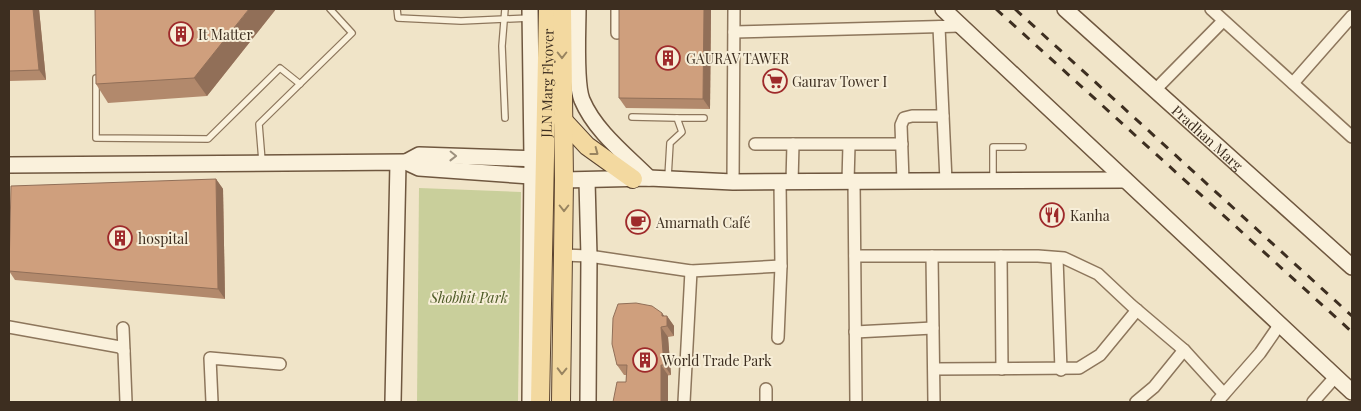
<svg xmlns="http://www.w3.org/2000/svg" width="1361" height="411" viewBox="0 0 1361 411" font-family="'Playfair Display',serif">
	<rect width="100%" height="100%" fill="#f0e4c8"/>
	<path fill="#c9cf9b" d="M419,188L521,192L518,402H417Z"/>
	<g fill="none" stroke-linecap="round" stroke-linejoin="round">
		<g stroke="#8d765c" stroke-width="8">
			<g id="lane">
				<path d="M397,9L398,18L461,21L530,18"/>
				<path d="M505,9L502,46L505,118"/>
				<path d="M96,78V138L208,139L280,68L300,84"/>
				<path d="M632,117L677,118L682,132L670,143L668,177"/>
				<path d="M677,118H704"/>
				<path d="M262,161L259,124L352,33L330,9"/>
				<path d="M993,180V147H1023"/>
			</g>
		</g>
		<g stroke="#8d765c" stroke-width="14">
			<g id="street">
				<path d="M617,9V33"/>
				<path d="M1211,9L1352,137"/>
				<path d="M939,27L946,181"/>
				<path d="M734,32L961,26"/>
				<path d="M1293,83L1352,16"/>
				<path d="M1156,89L1223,21"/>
				<path d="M755,144H902"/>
				<path d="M848,181L849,145"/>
				<path d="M854,181L856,402"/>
				<path d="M903,181L901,125L904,118L912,116H943"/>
				<path d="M733,182L734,9"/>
				<path d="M792,182L793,144"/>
				<path d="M563,255L589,256L691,271"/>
				<path d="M855,256H1038L1064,258L1098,274L1131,305L1184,350L1224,394"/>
				<path d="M932,256L934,402"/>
				<path d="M1001,256L1002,369"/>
				<path d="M1057,258L1061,370"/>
				<path d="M9,327L120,347L124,351L126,402"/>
				<path d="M123,328L124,351"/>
				<path d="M855,332L933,328"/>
				<path d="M778,338L781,266L780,182"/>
				<path d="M934,369L1079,368L1100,355L1137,310"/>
				<path d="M766,389V402"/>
				<path d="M212,402L210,358L280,364"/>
				<path d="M684,402L691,271L781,266"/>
				<path d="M1136,402L1154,387L1184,350"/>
				<path d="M1217,402L1260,353L1280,324"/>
				<path d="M1313,402L1336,376"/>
			</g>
		</g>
		<g stroke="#6f573f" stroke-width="18">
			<g id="secondary">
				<path d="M578,9C578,29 575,83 582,100C595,131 626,155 649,178"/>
				<path d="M943,9L1352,392"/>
				<path id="s1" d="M1065,9L1352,267"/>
				<path d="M406,162L419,155L542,159"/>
				<path d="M9,165L406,162L419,168L545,177"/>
				<path d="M564,180L649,178L733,182L1125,180"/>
				<path d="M587,181L589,256L588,402"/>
				<path d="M393,402L398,163"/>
				<path d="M530,402L532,158L530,9"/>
			</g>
		</g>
		<g stroke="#5b4430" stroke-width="20">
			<g id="primary">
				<path d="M562,119L587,146L633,179"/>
				<path id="s2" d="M540,402L548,9"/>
				<path d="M561,402L564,180L562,9"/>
			</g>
		</g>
		<use href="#lane" stroke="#faf1dc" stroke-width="5.5"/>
		<use href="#street" stroke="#faf1dc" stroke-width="11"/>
		<use href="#secondary" stroke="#faf1dc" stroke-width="15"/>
		<use href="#primary" stroke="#f3d9a0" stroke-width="18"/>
		<g stroke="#3d2e20" stroke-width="3" stroke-dasharray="9 9" stroke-linecap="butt">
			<path d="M996,9L1352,332"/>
			<path d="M1015,9L1352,316"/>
		</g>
	</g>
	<g fill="#b2896c">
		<path d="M9,9H39L46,80L9,81Z"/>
		<path d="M276,9L207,96L108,103L96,84Z"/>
		<path d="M619,9H711L710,109L626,108L619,98Z"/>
		<path d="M216,179L223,189L225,299L15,280L9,271V251Z"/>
		<path d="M662,313L664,316H667L674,326V336L668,337L671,375L626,382V375H624L617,365Z"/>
	</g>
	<g fill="#916f58">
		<path d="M33,9H39L46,80L39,70Z"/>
		<path d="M249,9H276L207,96L194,78Z"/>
		<path d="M704,9H711L710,109L703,99Z"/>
		<path d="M216,179L223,189L225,299L218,289Z"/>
		<path d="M662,313L667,320V316L674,326V336L667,326L662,316Z"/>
		<path d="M661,327L668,337L671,375L664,365Z"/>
		<path d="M661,365L668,375V402H661Z"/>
	</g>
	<g fill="#cf9f7d" stroke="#916f58">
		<path d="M9,9H33L39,70L9,71Z"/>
		<path d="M95,9H249L194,78L96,84Z"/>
		<path d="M619,9H704L703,99L619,98Z"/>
		<path d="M216,179L218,289L9,271L11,186Z"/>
		<path d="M636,303L652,306L662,313V316H667V326L661,327L664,365H661V402H613L617,382H626L627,365H617L612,344L613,318L618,304Z"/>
	</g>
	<defs><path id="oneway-chevron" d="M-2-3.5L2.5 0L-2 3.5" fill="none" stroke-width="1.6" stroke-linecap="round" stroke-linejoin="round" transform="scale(1.25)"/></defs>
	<g stroke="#988460">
		<use href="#oneway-chevron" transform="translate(562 55) rotate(90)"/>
		<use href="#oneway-chevron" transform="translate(595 152) rotate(37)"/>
		<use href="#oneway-chevron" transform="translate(564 208) rotate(90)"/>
		<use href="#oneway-chevron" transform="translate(562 371) rotate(91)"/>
	</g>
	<use stroke="#9c907e" href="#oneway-chevron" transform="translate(453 156) rotate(1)"/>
	<defs>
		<g id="building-ring" transform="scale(1.25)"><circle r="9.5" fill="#f7eed8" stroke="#9e2a2b" stroke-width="1.5"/><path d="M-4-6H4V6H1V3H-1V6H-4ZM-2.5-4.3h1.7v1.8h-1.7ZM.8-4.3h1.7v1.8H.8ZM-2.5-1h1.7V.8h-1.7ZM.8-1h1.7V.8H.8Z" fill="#9e2a2b"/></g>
		<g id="supermarket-ring" transform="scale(1.25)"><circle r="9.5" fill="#f7eed8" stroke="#9e2a2b" stroke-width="1.5"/><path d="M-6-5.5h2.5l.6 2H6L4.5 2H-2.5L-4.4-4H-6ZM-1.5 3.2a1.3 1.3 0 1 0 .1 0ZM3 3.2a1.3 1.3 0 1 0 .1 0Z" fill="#9e2a2b"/></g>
		<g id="restaurant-ring" transform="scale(1.25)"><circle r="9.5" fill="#f7eed8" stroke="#9e2a2b" stroke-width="1.5"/><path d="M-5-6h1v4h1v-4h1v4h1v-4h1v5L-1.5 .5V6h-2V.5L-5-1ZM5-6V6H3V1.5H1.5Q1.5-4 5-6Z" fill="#9e2a2b"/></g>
		<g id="cafe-ring" transform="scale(1.25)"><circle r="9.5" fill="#f7eed8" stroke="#9e2a2b" stroke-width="1.5"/><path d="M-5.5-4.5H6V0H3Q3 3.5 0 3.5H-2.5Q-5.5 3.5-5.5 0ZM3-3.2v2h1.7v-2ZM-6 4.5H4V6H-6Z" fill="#9e2a2b"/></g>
	</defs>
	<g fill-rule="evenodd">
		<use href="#building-ring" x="181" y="34"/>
		<use href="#building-ring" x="668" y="58"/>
		<use href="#supermarket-ring" x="775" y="81"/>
		<use href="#restaurant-ring" x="1052" y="215"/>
		<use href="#cafe-ring" x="638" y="222"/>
		<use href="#building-ring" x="120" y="238"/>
		<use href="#building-ring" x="645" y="360"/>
	</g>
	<g text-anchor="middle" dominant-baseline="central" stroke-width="4" stroke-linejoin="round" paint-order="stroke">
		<g font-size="14" fill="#3d2e20" stroke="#f7eed8" text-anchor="start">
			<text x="198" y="34">It Matter</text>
			<text x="686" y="58">GAURAV TAWER</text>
			<text x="792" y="81">Gaurav Tower I</text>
			<text x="1070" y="215">Kanha</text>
			<text x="656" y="222">Amarnath Café</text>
			<text x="138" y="238">hospital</text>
			<text x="662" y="360">World Trade Park</text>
		</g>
		<g font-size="14" fill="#3d2e20" stroke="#f7eed8">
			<text stroke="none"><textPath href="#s2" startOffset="319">JLN Marg Flyover</textPath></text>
			<text stroke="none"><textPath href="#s1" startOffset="192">Pradhan Marg</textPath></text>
		</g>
		<g font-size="14" font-style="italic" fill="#4d5a26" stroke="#f7eed8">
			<text x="469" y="297">Shobhit Park</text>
		</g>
	</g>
	<rect width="1361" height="411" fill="none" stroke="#3d2e20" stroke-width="20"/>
</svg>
